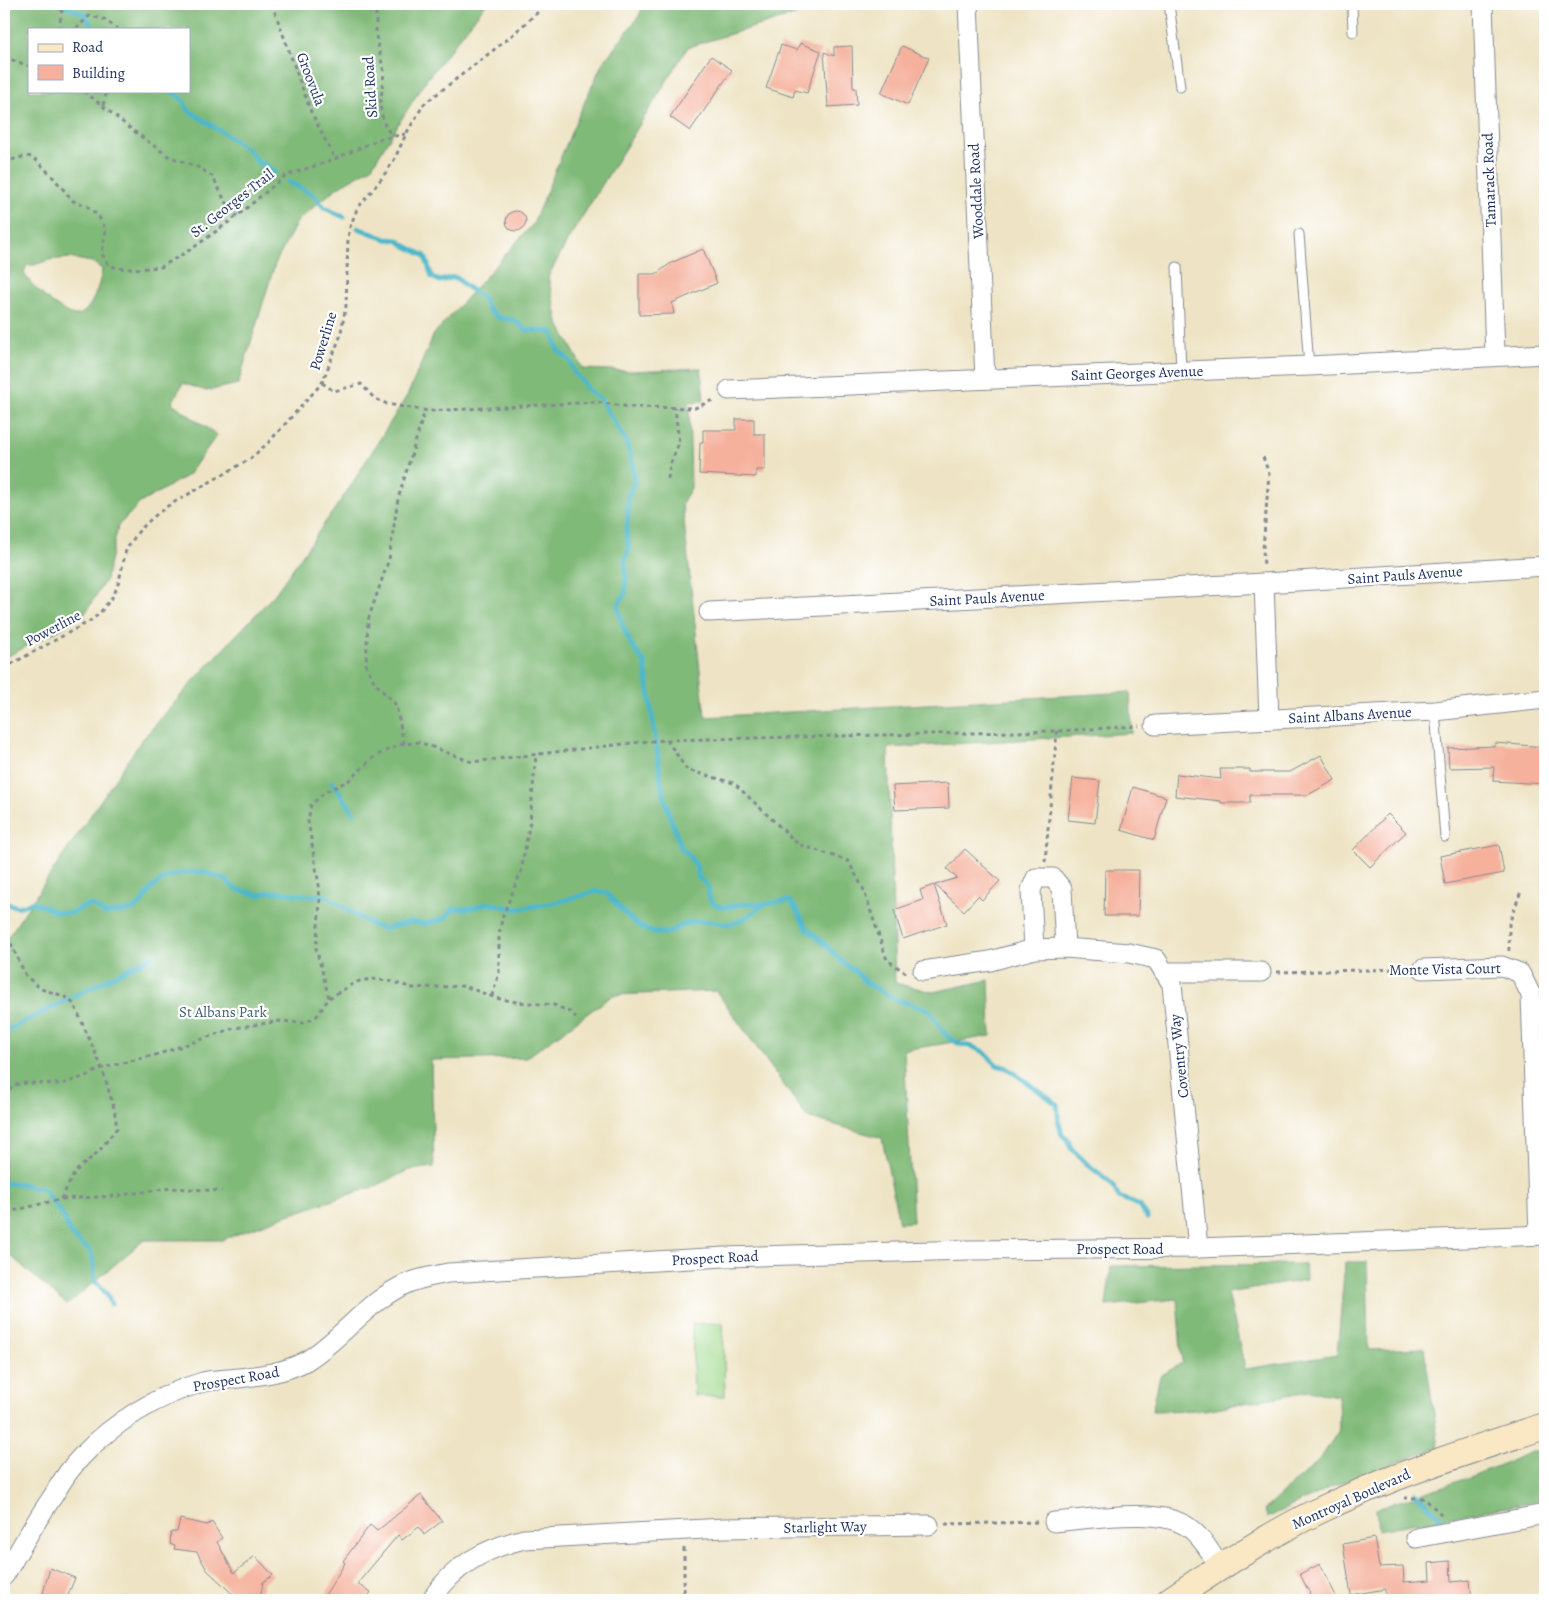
<svg xmlns="http://www.w3.org/2000/svg" width="1549" height="1604" viewBox="0 0 1549 1604" font-family="Alegreya,serif">
	<rect width="100%" height="100%" fill="#fff"/>
	<filter id="ink" filterUnits="userSpaceOnUse"><feTurbulence type="fractalNoise" baseFrequency=".02" numOctaves="2"/><feDisplacementMap in="SourceGraphic" scale="10" xChannelSelector="R" yChannelSelector="G"/><feConvolveMatrix kernelMatrix="1 2 1 2 8 2 1 2 1" color-interpolation-filters="sRGB"/></filter>
	<filter id="wash" filterUnits="userSpaceOnUse"><feTurbulence type="fractalNoise" baseFrequency=".0096" numOctaves="4" result="noise"/><feDisplacementMap in="SourceGraphic" scale="20" xChannelSelector="R" yChannelSelector="G"/><feGaussianBlur stdDeviation="1.12" result="paint"/><feColorMatrix in="noise" values="0 0 0 0 0 0 0 0 0 0 0 0 0 0 0 0 0 1.4 0 .05"/><feComposite in="paint" operator="in"/></filter>
	<g filter="url(#wash)">
		<rect width="100%" height="100%" fill="#eee4c5"/>
		<path fill="#a0da8d" stroke="#5e8476" d="M723,1323L725,1396H694L692,1324Z"/>
		<g fill="#80ba78" stroke="#4e746b" fill-rule="evenodd">
			<path d="M4,4H486L424,83L371,168L338,187L298,220L275,264L238,384L206,391L183,383L172,403L217,435L188,475L140,503L118,526L106,579L86,612L59,630L4,658ZM29,29H189V91H29ZM69,258L92,262L102,269C101,281 92,312 78,315C64,317 29,285 24,273L27,265H34L49,260Z"/>
			<path d="M644,4H822L820,7L688,47L569,238L548,277L558,322L583,369L632,371L701,368L704,401L689,402L691,488L682,503L705,717L1130,692L1132,733L888,748L895,983L933,992L989,980L991,1036L904,1050L913,1222L899,1223L882,1138L807,1117L716,991L613,995L526,1058L431,1060L434,1167L409,1170L376,1186L279,1218L222,1240H144L67,1305L4,1250V943L141,741L198,676L275,594L348,490L408,394L434,334L533,224L576,121L602,64L639,16Z"/>
			<path d="M1345,1262H1367L1369,1350L1424,1348L1439,1447L1335,1485L1267,1518L1265,1509L1321,1458L1339,1430L1338,1396L1309,1391L1205,1410L1152,1411L1160,1376L1182,1363L1177,1299L1106,1306L1111,1266L1305,1264L1306,1280L1228,1293L1245,1369L1337,1355Z"/>
			<path d="M1545,1447V1500L1378,1530L1376,1509L1467,1478Z"/>
		</g>
		<g fill="none" stroke-linecap="round" stroke-linejoin="round">
			<g stroke="#4cb7ca" stroke-width="5">
				<path d="M59,4L85,14L94,29"/>
				<path d="M172,91L183,100L188,110L249,150L257,162L264,164L275,172"/>
				<path d="M288,182L312,194L325,208L344,217"/>
				<path d="M358,228L386,239L398,240L404,245L425,256L432,277L440,281L454,277L458,279L464,285L482,297L489,311L499,318L514,320L526,330L552,332L558,350L570,361L574,373L580,378L588,390L600,399L626,441L633,466L634,482L628,497V520L626,529L629,549L625,561L626,581L625,594L618,605C621,628 630,646 645,663L662,788C665,797 666,805 669,813C672,825 678,836 681,849L686,852L697,867L698,877L708,886C709,890 708,897 711,901C720,912 733,905 744,904C750,903 757,905 763,904C772,904 781,900 790,901L798,912L807,929L828,947L842,962L856,972L866,983L897,1000L929,1010L942,1030L949,1038L960,1044L973,1047L984,1052L997,1065L1007,1068L1057,1104L1059,1123L1062,1135L1068,1140L1071,1148L1086,1163L1112,1184L1119,1197L1140,1206L1147,1218"/>
				<path d="M332,782L354,813"/>
				<path d="M4,903L18,907L33,902L56,912L64,913H72L85,906L92,905L106,914L133,910L140,905L152,888L165,878L181,873L194,872H204L226,880L234,888L242,891L260,895L268,892H280L311,896L324,895L370,924L383,929L411,922L424,924L444,919L453,909L474,908L487,903L517,909L559,902L597,891L606,893L609,896C620,908 636,928 652,932C673,937 672,927 688,923C700,919 714,923 726,924C740,924 753,913 763,905"/>
				<path d="M8,1030L153,956"/>
				<path d="M4,1183L23,1184L33,1188L39,1187L45,1191L62,1215L71,1234L83,1246L89,1249L93,1258L95,1281L107,1294L111,1304"/>
				<path d="M1415,1493L1441,1518"/>
			</g>
		</g>
		<g id="blocks">
			<g fill="#f5b19c">
				<path d="M800,43L821,51L807,93L795,90L793,97L766,88L781,45L797,50Z"/>
				<path d="M852,46L853,88H856L857,105L828,107L824,52L834,56V47Z"/>
				<path d="M902,46L929,58L908,105L881,93Z"/>
				<path d="M711,56L732,70L690,131L670,117Z"/>
				<circle cx="516" cy="221" r="10"/>
				<path d="M703,249L717,283L672,303L674,314L639,315V274H656L671,263Z"/>
				<path d="M736,419H754V434H765V470H756V477L699,474L700,442H703V430H736Z"/>
				<path d="M1495,743L1545,747V784L1493,781L1494,767L1449,768L1448,748L1495,746Z"/>
				<path d="M1321,755L1335,780L1306,796L1303,795H1250V803H1221V801L1175,796L1177,774L1221,779L1220,769H1250V772H1290Z"/>
				<path d="M1073,778L1100,781L1095,823L1068,820Z"/>
				<path d="M948,783L949,808L895,810L893,786Z"/>
				<path d="M1133,787L1166,797L1154,840L1121,830Z"/>
				<path d="M1388,814L1406,832L1370,867L1353,850Z"/>
				<path d="M1499,845L1504,873L1445,884L1440,856Z"/>
				<path d="M965,849L1000,881L982,900L978,896L964,911L935,885L957,878L947,869Z"/>
				<path d="M1105,870H1139L1138,916H1104Z"/>
				<path d="M934,885L947,924L903,939L894,910L923,900L920,890Z"/>
				<path d="M421,1495L442,1521L424,1535L419,1527L402,1540L398,1535L357,1584L371,1592L366,1600H322L345,1563L343,1561L370,1525L377,1531Z"/>
				<path d="M180,1519L207,1525L212,1522L222,1538L217,1542L234,1573L255,1556L273,1575L263,1582L260,1600H239L207,1570L197,1552L174,1549L175,1546L170,1544L171,1532H177Z"/>
				<path d="M1374,1538L1379,1567L1403,1566L1404,1582L1430,1580L1429,1563L1450,1561L1451,1582L1470,1580L1472,1600H1386L1385,1589L1351,1595L1343,1544Z"/>
				<path d="M1320,1564L1338,1600H1313L1300,1574Z"/>
				<path d="M50,1568L75,1578L66,1600H41Z"/>
			</g>
		</g>
	</g>
	<g filter="url(#ink)">
		<use href="#blocks" fill-opacity="0" stroke="#848a92" stroke-width="1"/>
		<g fill="none" stroke-linecap="round" stroke-linejoin="round">
			<g stroke="#848a92" stroke-width="11">
				<g id="lane">
					<path d="M1169,4L1180,87"/>
					<path d="M1352,4L1353,32"/>
					<path d="M1299,234L1309,366"/>
					<path d="M1177,267L1181,371"/>
					<path d="M1435,711L1445,837"/>
				</g>
			</g>
			<g stroke="#848a92" stroke-width="21">
				<g id="street">
					<path d="M968,4L985,379"/>
					<path d="M1483,4L1495,355"/>
					<path d="M729,390L1309,366L1545,354"/>
					<path d="M1264,583L1269,719"/>
					<path d="M709,612L1264,583L1545,566"/>
					<path d="M1155,725L1435,711L1545,699"/>
					<path d="M1034,949L1031,890L1036,878H1053L1062,889L1065,948"/>
					<path d="M1423,969L1502,966L1520,973L1531,995L1539,1235"/>
					<path d="M923,971L990,961L1034,949L1065,948L1129,953L1156,959L1172,984L1198,1248"/>
					<path d="M1164,972H1261"/>
					<path d="M1054,1522C1090,1519 1164,1505 1192,1530C1204,1540 1211,1553 1220,1567"/>
					<path d="M1416,1538L1545,1514"/>
					<path d="M4,1576C20,1549 35,1522 53,1496C61,1482 71,1467 82,1456C114,1422 158,1395 203,1382C211,1380 221,1380 229,1379C255,1376 282,1374 306,1361C342,1339 368,1300 408,1283C421,1278 434,1276 448,1273L725,1257L968,1250L1198,1248L1545,1235"/>
					<path d="M431,1600C454,1565 484,1549 524,1539L724,1528L929,1525"/>
				</g>
			</g>
			<g stroke="#848a92" stroke-width="28">
				<path id="secondary" d="M1170,1600C1216,1569 1264,1538 1314,1513C1388,1477 1467,1451 1545,1426"/>
			</g>
			<g stroke="#848a92" stroke-width="3" stroke-dasharray="4 4" stroke-linecap="butt">
				<path d="M272,4L311,112L335,159"/>
				<path d="M376,4V36L384,73L380,106L385,127L393,136"/>
				<path d="M60,29V22L63,4"/>
				<path d="M76,29L89,16L104,19L118,29"/>
				<path d="M4,57L29,66"/>
				<path d="M84,91L131,129L168,156L200,168L213,177L224,199L237,216"/>
				<path d="M103,105L107,91"/>
				<path d="M4,162L26,156L33,157L52,176L73,201L87,206L99,217L106,229L102,253L104,258L108,264L117,268L132,269L161,267L193,248L237,216L285,176L335,159L380,139L405,134"/>
				<path d="M322,383L334,391L361,384L374,398L387,404L429,411L596,402L630,407L695,408L715,399"/>
				<path d="M1263,457L1269,474L1263,549L1264,567"/>
				<path d="M668,479L670,465L679,443L675,408"/>
				<path d="M4,668L90,621L99,614L114,595L119,581L126,550L138,532L151,519L166,507L250,459L269,442L322,383L340,337L346,306L348,238L350,227L357,209L382,178L394,160L406,134L424,104L509,38L547,4"/>
				<path d="M667,740L687,770L734,783L798,844L848,861L863,888L887,960L906,973"/>
				<path d="M404,744L396,705L375,683L366,665L368,620L389,559L398,499L425,410"/>
				<path d="M1045,862L1057,731"/>
				<path d="M4,929L26,976L41,989L64,996L74,1004L102,1068L114,1108L117,1128L99,1151L75,1172L61,1199L4,1213"/>
				<path d="M1509,951V924L1521,891"/>
				<path d="M1277,972L1408,969"/>
				<path d="M492,996L499,973V935L503,915L521,872L526,843L530,821L536,754"/>
				<path d="M329,998L356,982L371,979L389,981L413,988L464,986L496,998L516,1002L554,1005L570,1012L579,1020"/>
				<path d="M4,1096L14,1085L25,1083L62,1084L89,1075L102,1068L159,1054L234,1028L281,1021L304,1023L317,1016L329,998L316,948L320,903L319,885L308,821L311,805L325,792L348,781L375,756L399,745L419,742L472,762L640,742L666,740L1057,731L1139,726"/>
				<path d="M62,1199L114,1196L171,1188L222,1191"/>
				<path d="M1404,1498H1424L1443,1516"/>
				<path d="M945,1524L1039,1522"/>
				<path d="M684,1600V1546"/>
			</g>
			<use href="#lane" stroke="#fff" stroke-width="9"/>
			<use href="#street" stroke="#fff" stroke-width="19"/>
			<use href="#secondary" stroke="#fae7c3" stroke-width="26"/>
		</g>
	</g>
	<g text-anchor="middle" dominant-baseline="central" stroke-width="4.5" stroke-linejoin="round" paint-order="stroke">
		<g font-size="15" fill="#1b2f5e" stroke="#fff">
			<text transform="translate(311 79) rotate(69)">Groovula</text>
			<text transform="translate(370 87) rotate(-94)">Skid Road</text>
			<text transform="translate(1489 180) rotate(-92)">Tamarack Road</text>
			<text transform="translate(976 191) rotate(-93)">Wooddale Road</text>
			<text transform="translate(232 203) rotate(-38)">St. Georges Trail</text>
			<text transform="translate(323 341) rotate(-73)">Powerline</text>
			<text transform="translate(1137 373) rotate(-2)">Saint Georges Avenue</text>
			<text transform="translate(1405 575) rotate(-4)">Saint Pauls Avenue</text>
			<text transform="translate(987 598) rotate(-3)">Saint Pauls Avenue</text>
			<text transform="translate(53 628) rotate(-28)">Powerline</text>
			<text transform="translate(1350 715) rotate(-3)">Saint Albans Avenue</text>
			<text transform="translate(1445 969) rotate(-1)">Monte Vista Court</text>
			<text transform="translate(1179 1056) rotate(-96)">Coventry Way</text>
			<text x="1120" y="1249">Prospect Road</text>
			<text transform="translate(715 1258) rotate(-3)">Prospect Road</text>
			<text transform="translate(236 1379) rotate(-10)">Prospect Road</text>
			<text transform="translate(1351 1499) rotate(-24)">Montroyal Boulevard</text>
			<text transform="translate(825 1527) rotate(-1)">Starlight Way</text>
		</g>
		<g font-size="15" fill="#43626c" stroke="#fff">
			<text x="223" y="1012">St Albans Park</text>
		</g>
	</g>
	<rect width="1549" height="1604" fill="none" stroke="#fff" stroke-width="20"/>
	<rect x="28" y="28" width="162" height="65" fill="#ffffff" stroke="#a4acbf"/>
	<rect x="38" y="44" width="25" height="8" fill="#fae7c3" stroke="#a4acbf"/>
	<text x="72" y="52" font-size="15" fill="#1b2f5e">Road</text>
	<rect x="38" y="65" width="25" height="15" fill="#f5b19c" stroke="#a4acbf"/>
	<text x="72" y="78" font-size="15" fill="#1b2f5e">Building</text>
</svg>
